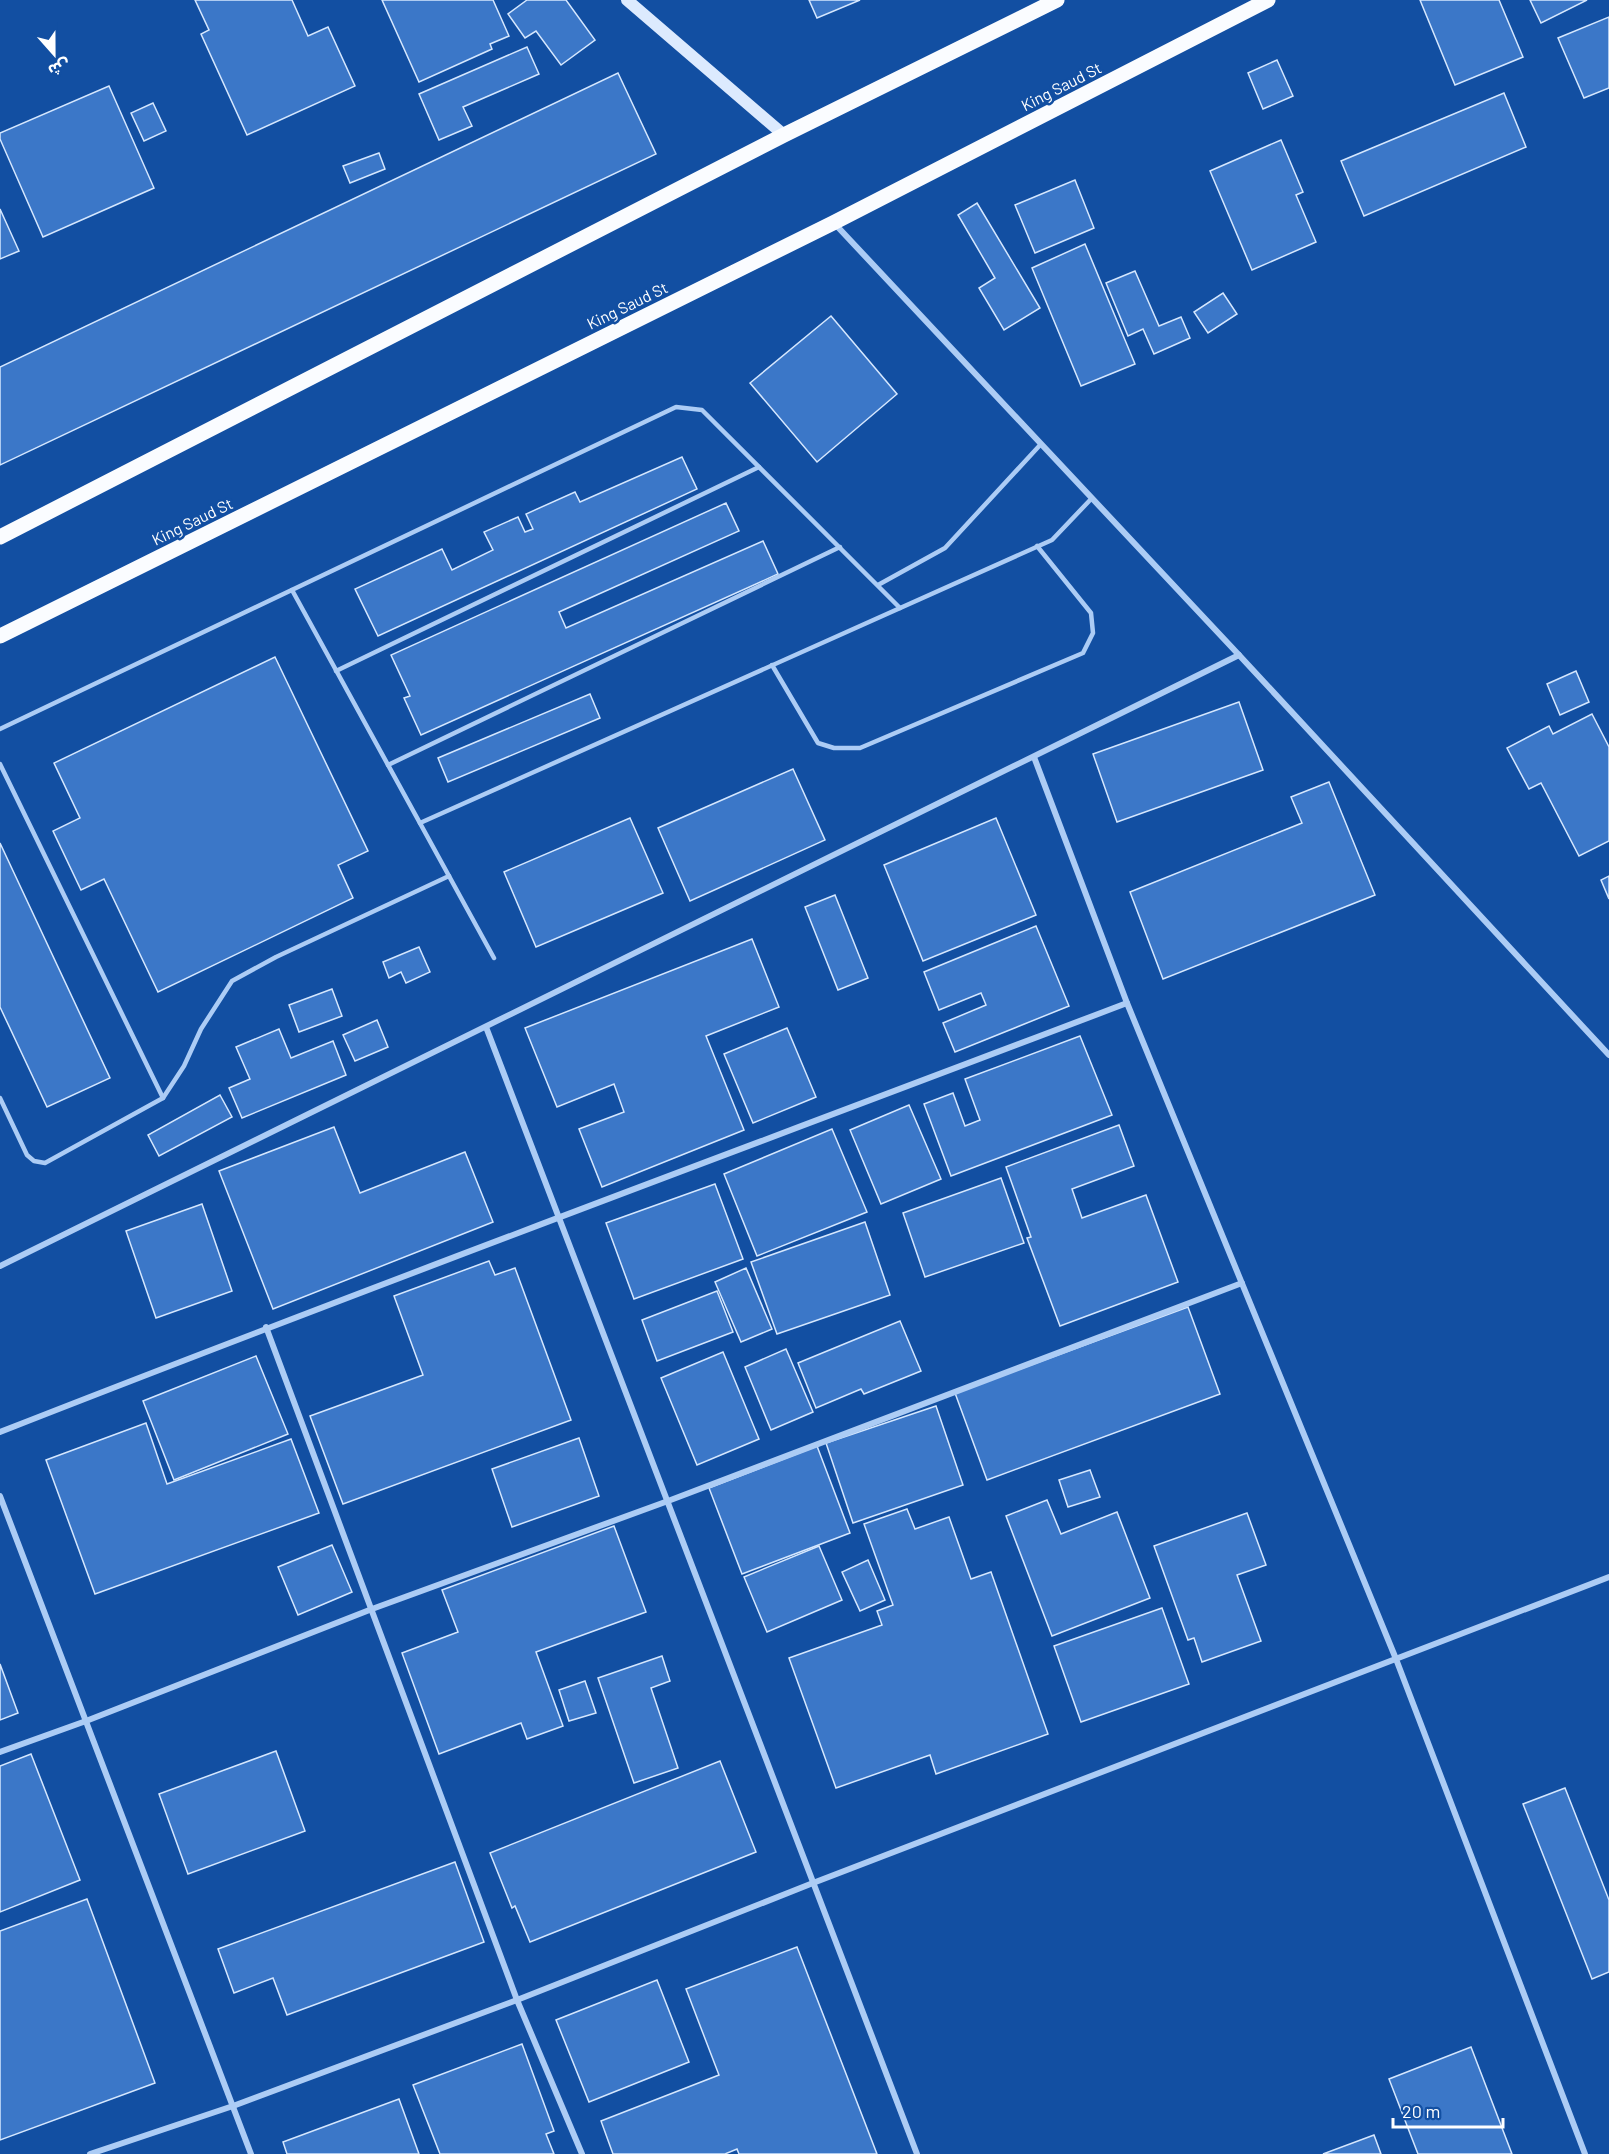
<svg xmlns="http://www.w3.org/2000/svg" width="1609" height="2154" viewBox="0 0 1609 2154" font-family="Barlow,'Noto Sans Arabic',sans-serif">
	<rect width="100%" height="100%" fill="#124fa2"/>
	<g fill="#3b77c8" stroke="#d5e7fe" stroke-width="1.5">
		<path d="M195,0H292L308,36L328,27L355,86L247,135L201,34L209,30Z"/>
		<path d="M382,0H493L509,36L490,44L492,49L419,82Z"/>
		<path d="M527,0H566L595,40L561,65L536,31L525,38L508,14Z"/>
		<path d="M809,0H860L817,18Z"/>
		<path d="M1420,0H1499L1523,57L1455,85Z"/>
		<path d="M1530,0H1587L1541,23Z"/>
		<path d="M1609,17V88L1584,98L1558,38Z"/>
		<path d="M527,47L539,74L463,107L472,126L439,140L419,94Z"/>
		<path d="M1277,60L1293,96L1263,109L1248,73Z"/>
		<path d="M618,73L656,154L0,465V367Z"/>
		<path d="M109,86L154,188L43,237L0,139V133Z"/>
		<path d="M1504,93L1526,147L1364,216L1341,161Z"/>
		<path d="M153,103L166,131L144,141L131,113Z"/>
		<path d="M1281,140L1303,192L1296,195L1316,242L1252,270L1210,171Z"/>
		<path d="M379,153L385,169L350,183L343,166Z"/>
		<path d="M1075,180L1094,228L1035,253L1015,205Z"/>
		<path d="M977,203L1040,308L1004,330L979,288L995,278L958,215Z"/>
		<path d="M0,209L19,251L0,259Z"/>
		<path d="M1085,244L1135,364L1081,386L1032,268Z"/>
		<path d="M1135,271L1159,326L1181,317L1190,338L1154,354L1143,329L1128,336L1106,283Z"/>
		<path d="M1223,293L1237,314L1208,333L1194,312Z"/>
		<path d="M831,316L897,394L817,462L750,383Z"/>
		<path d="M682,457L697,489L378,636L355,589L442,549L452,570L493,550L484,532L518,517L525,532L533,529L526,514L575,492L580,502Z"/>
		<path d="M726,503L739,531L559,612L566,628L763,541L778,574L421,735L404,698L410,696L391,655Z"/>
		<path d="M275,657L368,851L338,865L353,898L158,992L104,879L81,890L53,831L80,818L54,763Z"/>
		<path d="M1576,671L1589,702L1560,715L1547,684Z"/>
		<path d="M590,694L600,718L448,782L438,758Z"/>
		<path d="M1239,702L1263,770L1117,822L1093,754Z"/>
		<path d="M1592,714L1609,747V841L1579,856L1541,783L1529,789L1507,748L1549,726L1553,734Z"/>
		<path d="M793,769L825,840L690,901L658,828Z"/>
		<path d="M1329,782L1375,895L1163,979L1130,892L1302,823L1291,797Z"/>
		<path d="M630,818L663,893L536,947L504,872Z"/>
		<path d="M996,818L1036,915L923,961L884,865Z"/>
		<path d="M0,843L110,1078L47,1107L0,1007Z"/>
		<path d="M1609,876V899L1601,880Z"/>
		<path d="M835,895L868,978L838,990L805,907Z"/>
		<path d="M1036,926L1069,1006L955,1052L943,1023L986,1005L981,993L939,1010L924,972Z"/>
		<path d="M752,939L779,1007L706,1036L744,1130L602,1187L579,1129L624,1112L614,1084L557,1107L525,1028Z"/>
		<path d="M419,947L430,972L406,983L401,972L389,978L383,962Z"/>
		<path d="M332,989L342,1016L299,1032L289,1005Z"/>
		<path d="M377,1020L388,1047L355,1061L343,1035Z"/>
		<path d="M787,1028L816,1097L753,1123L724,1054Z"/>
		<path d="M279,1029L291,1058L333,1041L346,1075L242,1118L229,1088L250,1079L236,1047Z"/>
		<path d="M1080,1036L1112,1115L951,1176L924,1104L953,1093L965,1126L980,1120L965,1079Z"/>
		<path d="M220,1095L232,1117L159,1156L148,1135Z"/>
		<path d="M909,1105L941,1179L881,1204L850,1130Z"/>
		<path d="M1119,1125L1134,1166L1072,1189L1082,1218L1146,1195L1178,1282L1060,1326L1027,1238L1031,1237L1006,1167Z"/>
		<path d="M334,1127L360,1193L465,1152L493,1222L273,1309L219,1171Z"/>
		<path d="M832,1129L867,1212L757,1256L724,1174Z"/>
		<path d="M1001,1178L1024,1243L925,1277L903,1213Z"/>
		<path d="M715,1184L743,1259L634,1299L606,1223Z"/>
		<path d="M202,1204L232,1291L156,1318L126,1231Z"/>
		<path d="M865,1222L890,1295L777,1334L751,1262Z"/>
		<path d="M489,1261L495,1275L515,1268L571,1420L343,1504L310,1416L423,1375L394,1296Z"/>
		<path d="M746,1268L772,1329L741,1342L715,1282Z"/>
		<path d="M717,1291L733,1332L657,1361L642,1320Z"/>
		<path d="M1188,1307L1220,1394L987,1480L955,1393Z"/>
		<path d="M900,1321L921,1371L864,1394L861,1389L816,1408L798,1363Z"/>
		<path d="M786,1349L813,1412L771,1430L745,1367Z"/>
		<path d="M723,1352L759,1439L697,1465L661,1378Z"/>
		<path d="M256,1356L288,1434L174,1480L143,1401Z"/>
		<path d="M936,1406L963,1485L853,1523L826,1443Z"/>
		<path d="M146,1423L167,1484L291,1439L319,1513L95,1594L46,1460Z"/>
		<path d="M579,1438L599,1496L512,1527L492,1469Z"/>
		<path d="M817,1446L850,1533L742,1574L709,1488Z"/>
		<path d="M1090,1470L1100,1497L1068,1507L1059,1480Z"/>
		<path d="M1047,1500L1061,1534L1117,1512L1150,1598L1052,1636L1006,1516Z"/>
		<path d="M907,1509L915,1529L949,1517L971,1579L991,1572L1048,1734L936,1774L930,1755L836,1788L789,1658L882,1625L877,1611L893,1605L864,1524Z"/>
		<path d="M1247,1513L1266,1565L1237,1575L1261,1641L1202,1662L1194,1638L1188,1640L1154,1546Z"/>
		<path d="M614,1526L646,1612L536,1652L563,1726L527,1739L521,1723L439,1754L402,1653L458,1632L442,1590Z"/>
		<path d="M332,1545L352,1592L298,1615L278,1567Z"/>
		<path d="M819,1546L842,1600L767,1632L744,1577Z"/>
		<path d="M868,1560L885,1600L860,1611L842,1572Z"/>
		<path d="M1162,1608L1189,1684L1081,1722L1054,1646Z"/>
		<path d="M662,1656L670,1681L651,1688L678,1768L634,1783L598,1678Z"/>
		<path d="M0,1664L18,1713L0,1720Z"/>
		<path d="M585,1681L596,1713L569,1721L559,1690Z"/>
		<path d="M276,1751L305,1831L188,1874L159,1794Z"/>
		<path d="M31,1754L80,1880L0,1912V1766Z"/>
		<path d="M720,1761L756,1852L530,1942L515,1906L512,1908L490,1853Z"/>
		<path d="M1565,1788L1609,1900V1972L1592,1979L1523,1804Z"/>
		<path d="M455,1862L484,1942L287,2015L273,1978L234,1993L218,1949Z"/>
		<path d="M87,1899L155,2083L0,2140V1931Z"/>
		<path d="M797,1947L877,2154H739L737,2149L725,2154H613L601,2121L719,2075L686,1989Z"/>
		<path d="M657,1980L689,2062L589,2102L556,2020Z"/>
		<path d="M522,2044L554,2131L546,2134L554,2154H440L413,2085Z"/>
		<path d="M1471,2047L1512,2154H1418L1389,2079Z"/>
		<path d="M399,2099L419,2154H287L283,2142Z"/>
		<path d="M1374,2135L1381,2154H1323Z"/>
	</g>
	<g fill="none" stroke-linecap="round" stroke-linejoin="round">
		<g stroke="#acccf5" stroke-width="4.5">
			<path d="M878,585L945,548L1041,444"/>
			<path d="M292,590L494,958"/>
			<path d="M772,665L818,743L834,748H860L1083,653L1093,633L1091,613L1037,546"/>
			<path d="M336,671L759,467"/>
			<path d="M0,729L676,407L702,410L900,608"/>
			<path d="M0,764L163,1098"/>
			<path d="M388,765L840,547"/>
			<path d="M420,823L1052,540L1092,498"/>
			<path d="M0,1098L27,1155L34,1161L45,1163L163,1098L184,1066L201,1029L232,981L276,957L449,876"/>
		</g>
		<g stroke="#acccf5" stroke-width="6">
			<path d="M834,223L1239,655L1609,1055"/>
			<path d="M1034,757L1127,1003L1396,1659L1585,2154"/>
			<path d="M486,1027L917,2154"/>
			<path d="M0,1266L1239,655"/>
			<path d="M266,1327L517,2000L582,2154"/>
			<path d="M0,1432C374,1285 751,1146 1127,1003"/>
			<path d="M0,1496L251,2154"/>
			<path d="M0,1752L86,1721L372,1609L668,1501L1242,1283"/>
			<path d="M90,2154L233,2106L517,2000L813,1883L1609,1577"/>
		</g>
		<path stroke="#dceafe" stroke-width="12" d="M627,0L784,135"/>
		<g stroke="#fafcff" stroke-width="15">
			<path d="M0,537L784,135L1057,0"/>
			<path d="M0,636L833,223L1268,0"/>
		</g>
	</g>
	<g text-anchor="middle" dominant-baseline="central" stroke-width="5" stroke-linejoin="round" paint-order="stroke">
		<g font-size="16" fill="#fff" stroke="#124fa2">
			<text transform="translate(1061 86) rotate(-27)">King Saud St</text>
			<text transform="translate(627 305) rotate(-26)">King Saud St</text>
			<text transform="translate(192 521) rotate(-26)">King Saud St</text>
		</g>
	</g>
	<g transform="translate(54 54) rotate(159)" stroke="#124fa2" stroke-width="4.5" paint-order="stroke">
	<path d="M0-4.5L10 22L0 15L-10 22Z" fill="#ffffff"/>
	<text y="-9" font-size="16" font-weight="bold" text-anchor="middle" fill="#ffffff">ش</text>
	</g>
	<path d="M1393 2118v9h110v-9" fill="none" stroke="#ffffff" stroke-width="3"/>
	<text x="1402" y="2118" font-size="18" fill="#ffffff" stroke="#124fa2" stroke-width="4.5" paint-order="stroke">20 m</text>
</svg>
